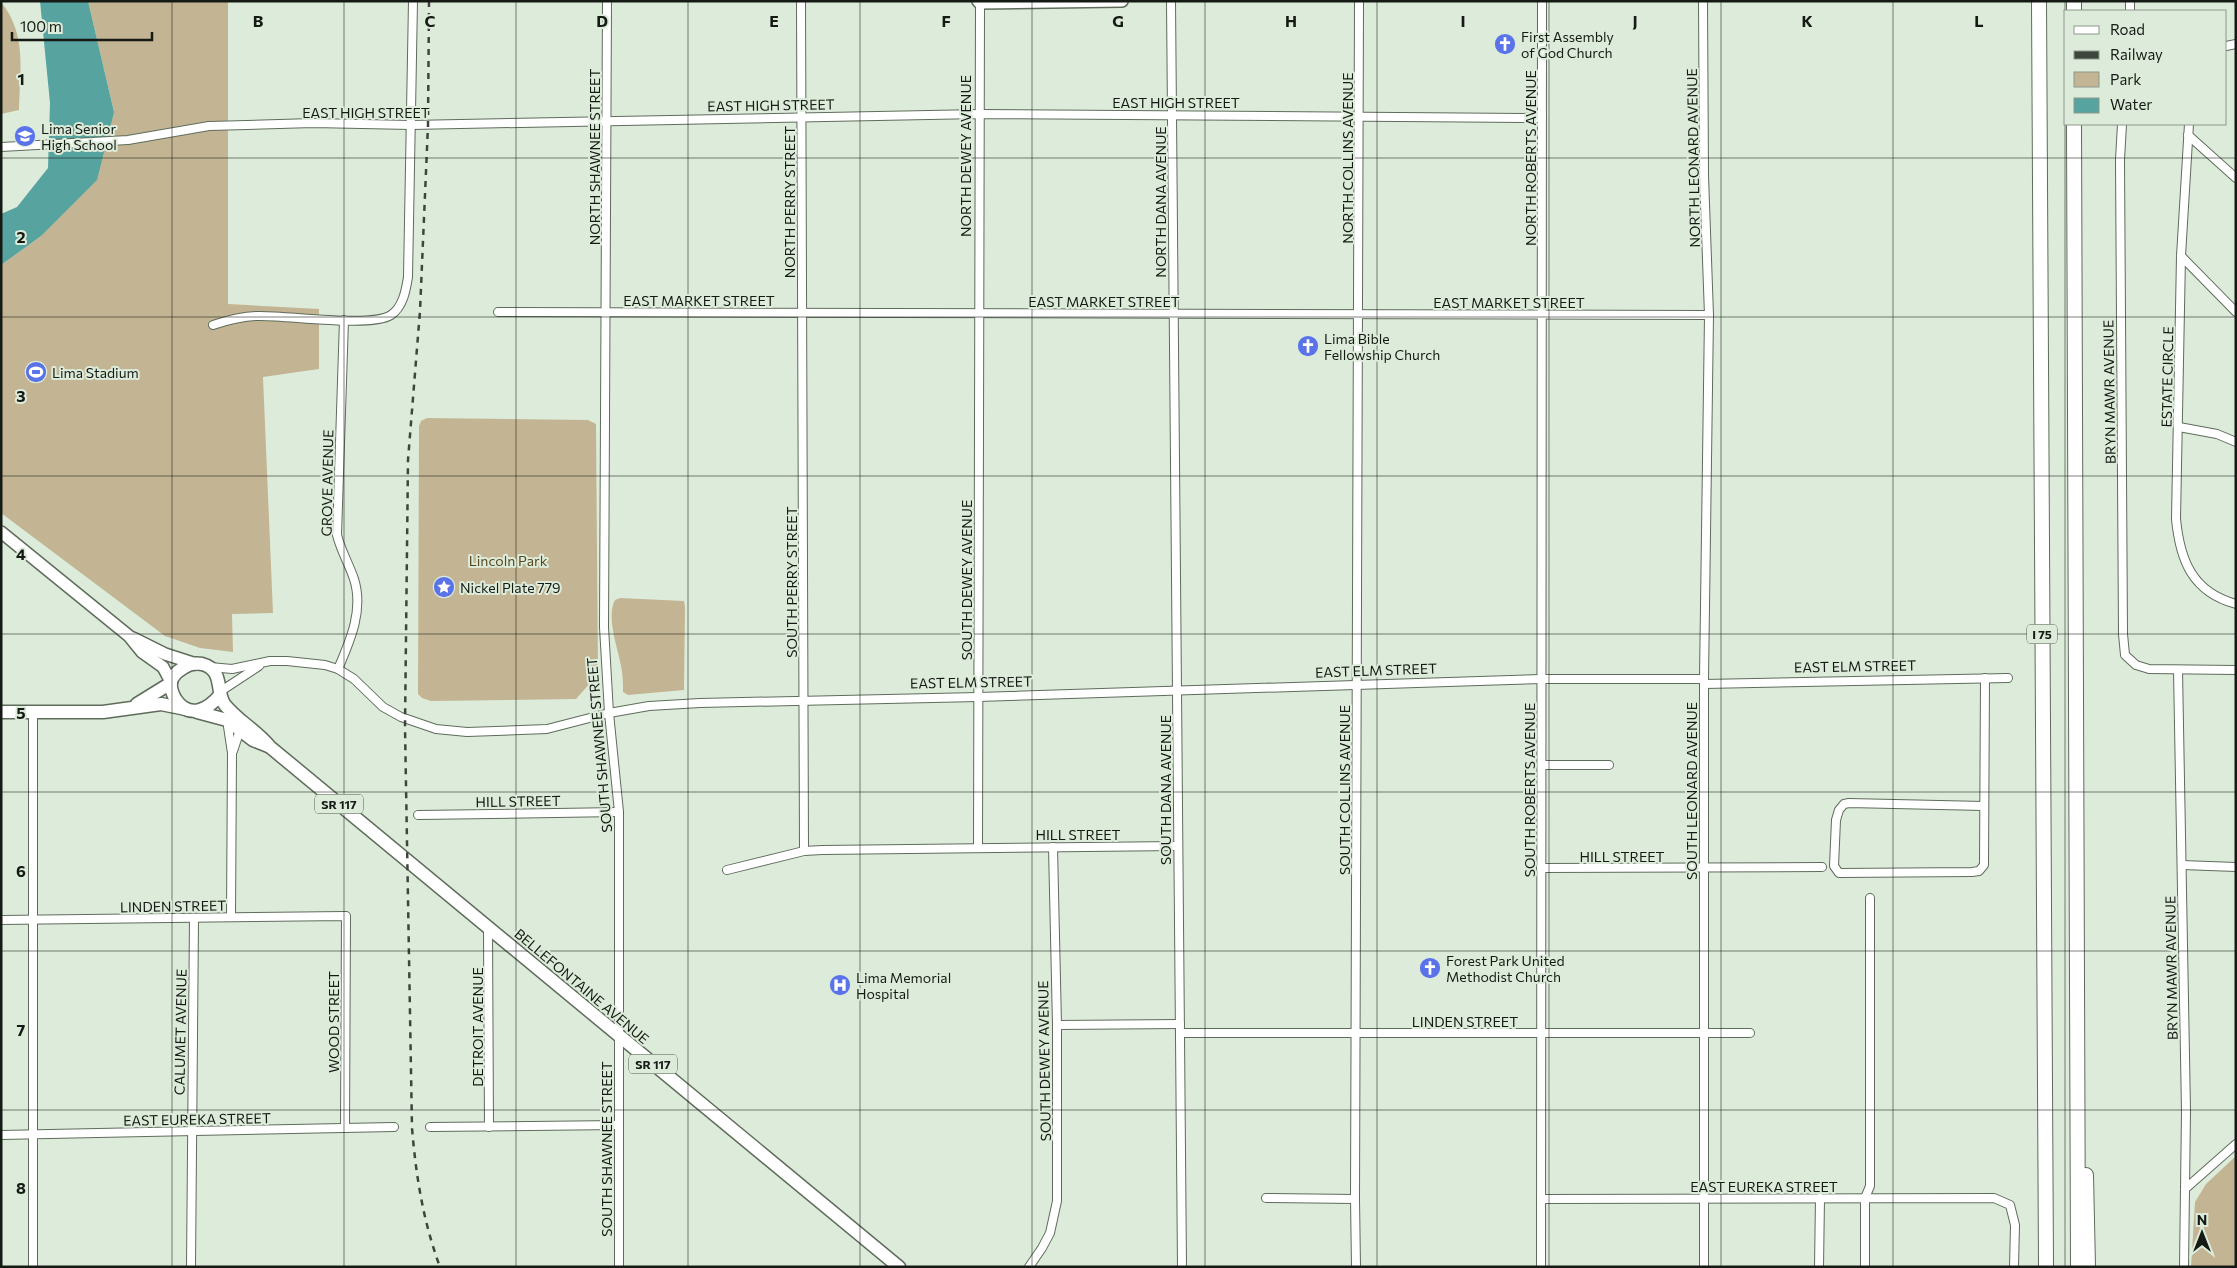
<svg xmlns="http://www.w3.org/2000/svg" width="2237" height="1268" viewBox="0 0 2237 1268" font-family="Commissioner,sans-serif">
	<rect width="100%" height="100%" fill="#ddecda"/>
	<g fill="#c3b594">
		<path d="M88,1H228V304L319,309V369L263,377L273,613L232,614L233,652L200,648L165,636L1,513V265L41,236L114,112Z"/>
		<path d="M1,2C27,34 20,71 19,110L1,114Z"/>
		<path d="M427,418L588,420L596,424L598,674L576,699L431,701L422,698L418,694L419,426L421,421Z"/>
		<path d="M620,598L684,601L685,607L684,690L628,695L623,692C623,686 623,679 622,672C620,653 605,618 615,600Z"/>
		<path d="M2236,1156V1267H2191L2195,1202L2206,1184Z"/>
	</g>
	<path fill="#56a3a0" d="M40,1H88L114,112L97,180L41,236L1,265V214L17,207L48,168L50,103Z"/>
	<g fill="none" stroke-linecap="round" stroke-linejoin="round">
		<g stroke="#5f6c5c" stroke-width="10">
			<g id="street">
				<path d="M607,1L604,627L609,713L619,812V1267"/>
				<path d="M801,1L804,851"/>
				<path d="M1171,1L1182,1267"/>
				<path d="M1703,1L1704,176L1709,315L1704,679V1267"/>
				<path d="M2130,1V11"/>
				<path d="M2226,46L2236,44"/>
				<path d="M2122,124L2120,160L2123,634L2125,655L2136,665L2149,669L2236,670"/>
				<path d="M2189,124L2181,256L2176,519C2180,560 2192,592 2236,604"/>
				<path d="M2188,135L2236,178"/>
				<path d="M1,147L128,140L209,126L313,123L411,125L980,114L1542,118"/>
				<path d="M2181,256L2236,312"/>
				<path d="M498,312L1709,315"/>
				<path d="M213,325C228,320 242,316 258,316C286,315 371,328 391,315C403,307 406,290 408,277L413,1"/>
				<path d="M2179,427L2217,434L2236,442"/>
				<path d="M210,667L232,669L270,661H287L325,665L338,669L354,679L383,707L401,717L436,729L467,732L547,729L609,713L649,706L700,703L978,697L1542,679H1704"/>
				<path d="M338,669C350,641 364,610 354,579C349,564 341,551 337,535L344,320"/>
				<path d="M2178,670L2186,1111L2184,1267"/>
				<path d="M1704,684L2008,678"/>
				<path d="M221,691L259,666"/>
				<path d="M227,720L232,753L231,917"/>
				<path d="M233,751L240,730"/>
				<path d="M1542,765H1609"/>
				<path d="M1984,806L1849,803L1844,804L1839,810L1836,820L1834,866L1839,873L1972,872L1979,871L1984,865L1985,678"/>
				<path d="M418,815L619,812"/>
				<path d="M978,847L980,3"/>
				<path d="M2182,865L2236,867"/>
				<path d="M1541,868L1822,867"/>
				<path d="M727,870L804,851L822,850L1178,846"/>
				<path d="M1,920L346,916L345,1128"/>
				<path d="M488,928L489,1127"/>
				<path d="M1057,1025L1180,1024"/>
				<path d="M1180,1033H1750"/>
				<path d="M430,1127L619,1125"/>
				<path d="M1,1135L394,1127"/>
				<path d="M2185,1189L2236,1144"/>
				<path d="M1266,1198L1355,1199"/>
				<path d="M1541,1199L1994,1198L2010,1205L2015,1225L2014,1267"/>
				<path d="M33,1267V712"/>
				<path d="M191,1267L194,918"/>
				<path d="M1029,1267L1042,1248L1050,1233L1057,1201V1025L1053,847"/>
				<path d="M1356,1267L1355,1199L1359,1"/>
				<path d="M1541,1267L1542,1"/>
				<path d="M1819,1267L1820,1198"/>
				<path d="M1865,1267V1198L1870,1186V898"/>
			</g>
		</g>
		<g stroke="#5f6c5c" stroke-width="14">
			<g id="secondary">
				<path d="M978,1L980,3L1122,1"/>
				<path d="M1,532L129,636L142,652L163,667L171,682"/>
				<path d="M133,638L165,654L196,664"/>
			</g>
		</g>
		<g stroke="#5f6c5c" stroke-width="15">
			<g id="primary">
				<path d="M220,695C208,710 189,719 176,700C173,695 170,688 171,682C172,676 178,671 183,668C189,664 196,663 202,664C225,670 215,693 225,705C238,721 256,730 270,747L899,1267"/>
				<path d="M137,704L171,683"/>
				<path d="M1,712H103L161,704L186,709"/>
				<path d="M197,712L227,720L253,740L268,746"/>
			</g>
		</g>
		<g stroke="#5f6c5c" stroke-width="16">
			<g id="highway">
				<path d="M2039,1L2046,1267"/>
				<path d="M2074,1V11"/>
				<path d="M2074,124L2078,1267"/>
				<path d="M2086,1175L2088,1267"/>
			</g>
		</g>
		<use href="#street" stroke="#fff" stroke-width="8"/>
		<use href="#secondary" stroke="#fff" stroke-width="11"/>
		<use href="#primary" stroke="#fff" stroke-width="12"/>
		<use href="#highway" stroke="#fff" stroke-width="14"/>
		<path stroke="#3e453d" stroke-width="2.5" stroke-dasharray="6 6" stroke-linecap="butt" d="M429,1L428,125L420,311L408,460L405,727L412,1128C416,1176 423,1221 440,1267"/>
	</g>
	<path fill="none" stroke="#151a14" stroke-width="1" stroke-opacity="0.55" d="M172,1V1267M344,1V1267M516,1V1267M688,1V1267M860,1V1267M1032,1V1267M1205,1V1267M1377,1V1267M1549,1V1267M1721,1V1267M1893,1V1267M2065,1V1267M1,158H2236M1,317H2236M1,476H2236M1,634H2236M1,792H2236M1,951H2236M1,1110H2236"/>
	<defs>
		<g id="church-disc" transform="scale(1.125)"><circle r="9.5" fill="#5a73e9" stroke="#ddecda"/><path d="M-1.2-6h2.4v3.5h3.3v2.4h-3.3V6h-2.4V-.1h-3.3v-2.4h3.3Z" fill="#fff"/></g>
		<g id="school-disc" transform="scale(1.125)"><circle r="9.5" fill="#5a73e9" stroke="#ddecda"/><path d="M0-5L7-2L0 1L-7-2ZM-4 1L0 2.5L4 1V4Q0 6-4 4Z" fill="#fff"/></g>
		<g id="stadium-disc" transform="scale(1.125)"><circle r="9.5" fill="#5a73e9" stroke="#ddecda"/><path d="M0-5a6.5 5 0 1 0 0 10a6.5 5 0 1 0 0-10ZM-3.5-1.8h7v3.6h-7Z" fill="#fff"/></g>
		<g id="sight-disc" transform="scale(1.125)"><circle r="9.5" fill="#5a73e9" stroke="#ddecda"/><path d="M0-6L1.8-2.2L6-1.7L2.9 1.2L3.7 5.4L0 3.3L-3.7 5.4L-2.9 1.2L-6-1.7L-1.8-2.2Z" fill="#fff"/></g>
		<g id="hospital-disc" transform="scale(1.125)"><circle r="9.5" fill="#5a73e9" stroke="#ddecda"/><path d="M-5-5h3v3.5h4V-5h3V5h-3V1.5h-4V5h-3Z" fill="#fff"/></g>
	</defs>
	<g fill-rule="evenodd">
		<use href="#church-disc" x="1505" y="44"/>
		<use href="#school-disc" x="25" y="136"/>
		<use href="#church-disc" x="1308" y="346"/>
		<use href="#stadium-disc" x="36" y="372"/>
		<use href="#sight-disc" x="444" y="587"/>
		<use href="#church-disc" x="1430" y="968"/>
		<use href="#hospital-disc" x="840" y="985"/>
	</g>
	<g text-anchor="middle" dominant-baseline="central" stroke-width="4" stroke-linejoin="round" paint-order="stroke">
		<g fill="#ddecda" stroke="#51594f" stroke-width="1">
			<rect x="2027" y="624.5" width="30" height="19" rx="4"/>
			<rect x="315" y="794.5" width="48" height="19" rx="4"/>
			<rect x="629" y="1054.5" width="48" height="19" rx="4"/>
		</g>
		<g font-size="12" font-weight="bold" fill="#151a14">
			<text x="2042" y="634">I 75</text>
			<text x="339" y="804">SR 117</text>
			<text x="653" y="1064">SR 117</text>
		</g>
		<g font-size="14" fill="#151a14" stroke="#ddecda" text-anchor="start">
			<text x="1521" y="36">First Assembly<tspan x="1521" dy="16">of God Church</tspan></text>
			<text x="41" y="128">Lima Senior<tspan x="41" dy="16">High School</tspan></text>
			<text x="1324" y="338">Lima Bible<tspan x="1324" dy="16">Fellowship Church</tspan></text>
			<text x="52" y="372">Lima Stadium</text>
			<text x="460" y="587">Nickel Plate 779</text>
			<text x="1446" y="960">Forest Park United<tspan x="1446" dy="16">Methodist Church</tspan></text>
			<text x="856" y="977">Lima Memorial<tspan x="856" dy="16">Hospital</tspan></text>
		</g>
		<g font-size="14" fill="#151a14" stroke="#ddecda">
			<text x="1176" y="102">EAST HIGH STREET</text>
			<text transform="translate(771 105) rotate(-1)">EAST HIGH STREET</text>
			<text x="366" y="112">EAST HIGH STREET</text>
			<text transform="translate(965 156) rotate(-90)">NORTH DEWEY AVENUE</text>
			<text transform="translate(594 157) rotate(-90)">NORTH SHAWNEE STREET</text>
			<text transform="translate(1347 158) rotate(-90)">NORTH COLLINS AVENUE</text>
			<text transform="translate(1530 158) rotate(-90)">NORTH ROBERTS AVENUE</text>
			<text transform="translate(1693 158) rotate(-91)">NORTH LEONARD AVENUE</text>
			<text transform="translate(789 202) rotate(-90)">NORTH PERRY STREET</text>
			<text transform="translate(1160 202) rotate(-90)">NORTH DANA AVENUE</text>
			<text x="699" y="300">EAST MARKET STREET</text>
			<text x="1104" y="301">EAST MARKET STREET</text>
			<text x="1509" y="302">EAST MARKET STREET</text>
			<text transform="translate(2167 377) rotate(-89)">ESTATE CIRCLE</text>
			<text transform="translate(2109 392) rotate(-91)">BRYN MAWR AVENUE</text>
			<text transform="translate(327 483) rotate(-89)">GROVE AVENUE</text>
			<text transform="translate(966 580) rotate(-90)">SOUTH DEWEY AVENUE</text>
			<text transform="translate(791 582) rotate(-90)">SOUTH PERRY STREET</text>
			<text transform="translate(1855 666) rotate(-1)">EAST ELM STREET</text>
			<text transform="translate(1376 670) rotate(-2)">EAST ELM STREET</text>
			<text transform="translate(971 682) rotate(-1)">EAST ELM STREET</text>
			<text transform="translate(599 745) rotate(-95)">SOUTH SHAWNEE STREET</text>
			<text transform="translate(1165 790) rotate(-90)">SOUTH DANA AVENUE</text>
			<text transform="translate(1344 790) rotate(-90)">SOUTH COLLINS AVENUE</text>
			<text transform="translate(1529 790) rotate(-90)">SOUTH ROBERTS AVENUE</text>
			<text transform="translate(1691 791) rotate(-90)">SOUTH LEONARD AVENUE</text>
			<text transform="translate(518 801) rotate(-1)">HILL STREET</text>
			<text x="1078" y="834">HILL STREET</text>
			<text x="1622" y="856">HILL STREET</text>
			<text transform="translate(173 906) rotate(-1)">LINDEN STREET</text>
			<text transform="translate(2171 968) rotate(-91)">BRYN MAWR AVENUE</text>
			<text transform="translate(582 986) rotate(40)">BELLEFONTAINE AVENUE</text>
			<text x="1465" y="1021">LINDEN STREET</text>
			<text transform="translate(333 1022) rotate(-90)">WOOD STREET</text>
			<text transform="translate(477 1027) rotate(-90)">DETROIT AVENUE</text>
			<text transform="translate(180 1032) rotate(-89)">CALUMET AVENUE</text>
			<text transform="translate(1044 1061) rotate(-91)">SOUTH DEWEY AVENUE</text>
			<text transform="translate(197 1119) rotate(-1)">EAST EUREKA STREET</text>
			<text transform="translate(606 1149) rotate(-90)">SOUTH SHAWNEE STREET</text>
			<text x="1764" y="1186">EAST EUREKA STREET</text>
		</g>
		<g font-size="14" fill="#58471c" stroke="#ddecda">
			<text x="508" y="560">Lincoln Park</text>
		</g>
	</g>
	<g font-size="16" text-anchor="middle" font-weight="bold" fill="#151a14" stroke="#ddecda" stroke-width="4" stroke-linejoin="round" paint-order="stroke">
		<text x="258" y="27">B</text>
		<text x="430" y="27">C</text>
		<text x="602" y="27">D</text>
		<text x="774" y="27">E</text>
		<text x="946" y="27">F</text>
		<text x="1118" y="27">G</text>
		<text x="1291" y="27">H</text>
		<text x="1463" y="27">I</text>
		<text x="1635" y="27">J</text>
		<text x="1807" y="27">K</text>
		<text x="1979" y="27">L</text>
		<text x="21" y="85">1</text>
		<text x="21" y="243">2</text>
		<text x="21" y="402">3</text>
		<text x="21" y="560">4</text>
		<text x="21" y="719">5</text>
		<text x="21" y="877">6</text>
		<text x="21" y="1036">7</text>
		<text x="21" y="1194">8</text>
	</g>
	<rect width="2237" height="1268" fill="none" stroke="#151a14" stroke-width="5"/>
	<rect x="2064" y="10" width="162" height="115" fill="#ddecda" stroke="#8d988b"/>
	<rect x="2074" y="26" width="25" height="8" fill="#ffffff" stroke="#8d988b"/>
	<text x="2110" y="35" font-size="15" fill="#151a14">Road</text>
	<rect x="2074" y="51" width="25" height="8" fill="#3e453d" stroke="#8d988b"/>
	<text x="2110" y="60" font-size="15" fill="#151a14">Railway</text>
	<rect x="2074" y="72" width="25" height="15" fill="#c3b594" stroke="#8d988b"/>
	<text x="2110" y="85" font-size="15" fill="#151a14">Park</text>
	<rect x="2074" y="98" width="25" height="15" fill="#56a3a0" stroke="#8d988b"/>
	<text x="2110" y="110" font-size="15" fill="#151a14">Water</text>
	<g transform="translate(2202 1233)" stroke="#ddecda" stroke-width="4" paint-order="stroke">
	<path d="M0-4L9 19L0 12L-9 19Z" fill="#151a14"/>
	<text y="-8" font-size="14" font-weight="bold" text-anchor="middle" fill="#151a14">N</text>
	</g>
	<path d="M12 32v8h140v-8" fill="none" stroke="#151a14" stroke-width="2.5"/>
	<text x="20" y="32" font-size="15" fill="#151a14" stroke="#ddecda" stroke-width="4" paint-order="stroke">100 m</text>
</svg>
